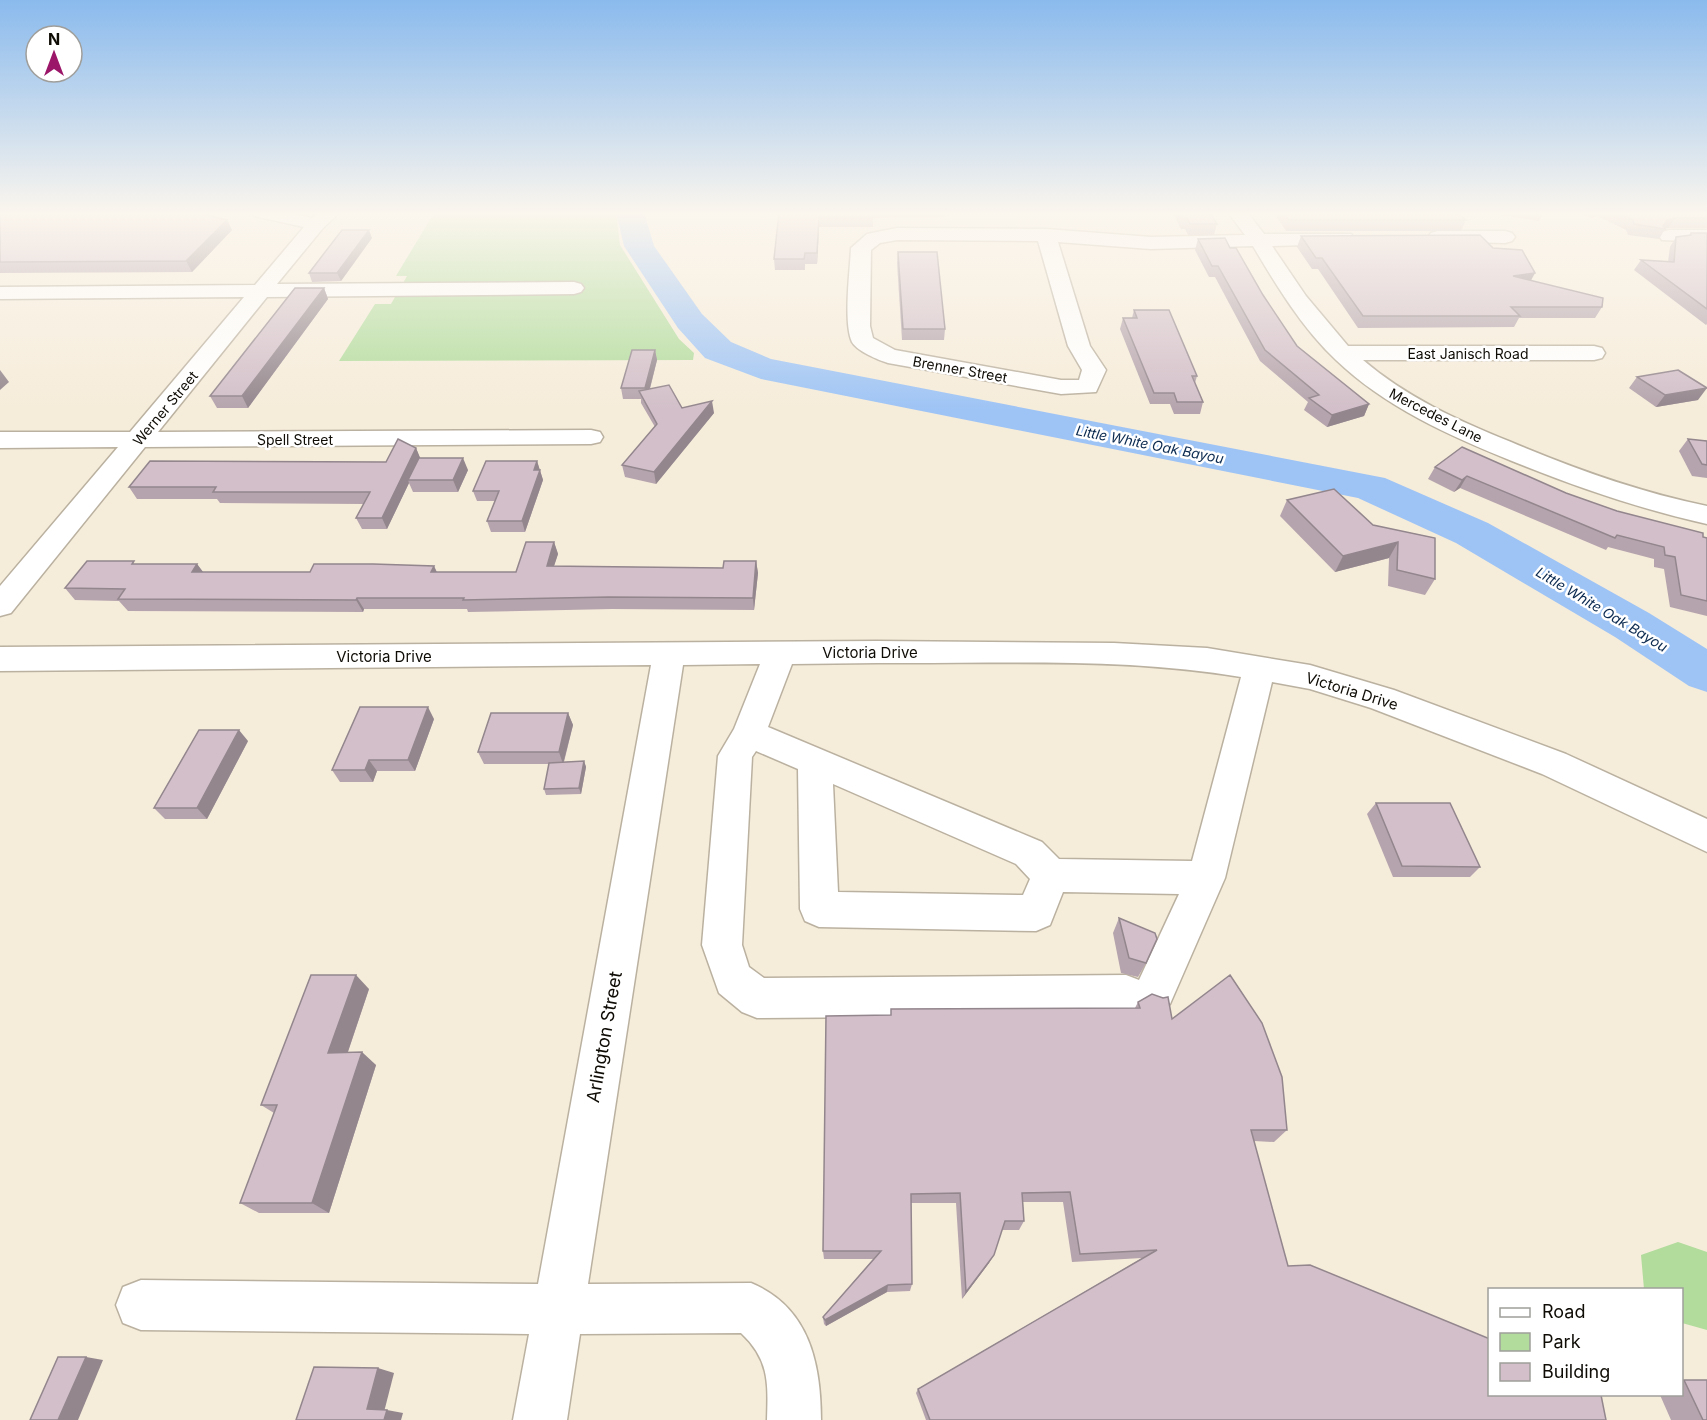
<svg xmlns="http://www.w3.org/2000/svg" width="1707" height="1420" viewBox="0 0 1707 1420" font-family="Inter,sans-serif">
	<rect width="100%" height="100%" fill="#f6ecda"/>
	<g fill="#b1dc9c">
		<path d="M438,212H616L620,245L679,339L694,353L693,360L339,361L375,304H391L407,276H396L431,218Z"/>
		<path d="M1678,1242L1707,1252V1330L1682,1323V1290L1644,1289L1641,1255Z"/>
	</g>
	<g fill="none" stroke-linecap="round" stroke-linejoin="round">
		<path fill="#9ec4f5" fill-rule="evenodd" d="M616,212H644L654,246L702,314L731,342L771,359L1385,478L1488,523L1649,613L1707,649V692L1689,686L1615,637L1456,543L1358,498L761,379L705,358L678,328L624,246Z"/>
		<g stroke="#bbb1a0" stroke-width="3">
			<g id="minor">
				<path d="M252,212H285L312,218L320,212H340L323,228L277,284L574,282L581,284L584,288L581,292L574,294L267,297L158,432L591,430L600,432L603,437L600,442L591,444L145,447L11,613L0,616V586L118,447L0,448V432H130L244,297L0,299V287L255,285L304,227L254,216Z"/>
				<path d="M1228,212H1247L1264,234H1351L1354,238L1351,242L1344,244L1272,246L1306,296L1348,346H1594L1602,348L1605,353L1602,358L1594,360H1363C1406,397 1459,421 1511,442C1575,469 1639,492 1707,506V524C1640,509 1576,487 1512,461C1450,436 1385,407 1336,360C1302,328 1276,285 1253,246L1151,249L1058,242L1090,346L1106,370L1096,392L1061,394L888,363C878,360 857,351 852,342C843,323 850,270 851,248L867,234L897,228L1046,229L1151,237L1245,235ZM897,240L1038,241L1068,346L1082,370L1079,380H1061L895,350L873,338L870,326L871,250L880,243Z"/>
				<path d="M1669,230H1707V242L1662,240L1659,236L1662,232Z"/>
				<path d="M1438,231H1505L1512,233L1515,237L1512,241L1505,243L1431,241L1428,237L1431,233Z"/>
				<path d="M877,641L1114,643L1207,648L1310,665L1394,690L1566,754L1707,819V852L1542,774L1371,708L1310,689L1272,682L1225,878L1170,1004L1155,1010L1142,1005L1141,1009L1126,1015L757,1018L742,1012L719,993L702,945L718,756L734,729L760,664L683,665L588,1284L751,1283C809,1307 821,1363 821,1420H767C768,1384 770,1360 741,1333L580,1334L567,1420H513L529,1334L141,1330L123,1323L116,1305L123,1287L141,1280L538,1284L651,665L0,671V647ZM877,663C997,664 1123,657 1241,677L1192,861L1059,859L1042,842L768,727L792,664ZM756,751L798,769L800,909L805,921L819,927L1036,931L1050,925L1063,892L1179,894L1139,980L1126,975L764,978L749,967L742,945L752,757ZM833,784L1016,864L1030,879L1023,895L838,892Z"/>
			</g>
		</g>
		<use href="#minor" fill="#fff" fill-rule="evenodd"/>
	</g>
	<g fill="#b5a4ad">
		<path d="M0,212L227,220L232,230L192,272L0,273Z"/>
		<path d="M779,212H946V217L873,218V227H819L817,264H805V270H775L774,259Z"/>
		<path d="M1172,212H1210L1217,224L1214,235H1188L1185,229H1181Z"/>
		<path d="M1273,212H1457L1466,220L1461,231H1286Z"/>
		<path d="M1481,212H1544L1539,221Z"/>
		<path d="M1578,212H1707V228H1668L1665,229L1659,239L1628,235L1626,230L1597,216L1591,218Z"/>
		<path d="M1691,233H1707V324L1706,325L1634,270L1641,260L1668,262L1670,247L1676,237L1689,235Z"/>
		<path d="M1301,236L1493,248L1531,280L1602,307L1595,318H1519L1514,327L1358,328L1318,269H1312L1297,247Z"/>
		<path d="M372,238L341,281L312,282L309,273Z"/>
		<path d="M1198,239L1230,248L1297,346L1369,404L1364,416L1327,427L1304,410L1308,402L1260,361L1215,277H1209L1195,250Z"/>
		<path d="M898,252L945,329L944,340H902L897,263Z"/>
		<path d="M324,288L328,299L248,408H217L210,396Z"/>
		<path d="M1134,310L1197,376L1195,383L1203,402L1200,414H1174L1170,404H1150L1120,329L1123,318H1132Z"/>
		<path d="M655,350L657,360L650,389L682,408L714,413L656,484L625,477L622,465L655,427L641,403V399H623L621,388Z"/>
		<path d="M1637,377L1698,400L1656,407L1629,388Z"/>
		<path d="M1688,439L1707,441V478L1692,476L1679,451Z"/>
		<path d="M416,448L420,458L468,470L458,492H413L409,483L387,529H362L356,518L364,504L220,503L217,499H137L129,487L386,462Z"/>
		<path d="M537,461L543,480L525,532H491L487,521L495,501H477L473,491Z"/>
		<path d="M1435,467L1566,493L1617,511L1707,538V616L1670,607L1664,569L1654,567V559L1608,547L1606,550L1460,488L1454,492L1428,479Z"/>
		<path d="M1287,500L1373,525L1435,538V579L1425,595L1388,586L1389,558L1335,572L1280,516Z"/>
		<path d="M554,542L558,554L554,566L723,568L756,561L758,573L754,610L612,609L468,612L467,609H364L363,612L128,611L119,601L75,600L65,588L137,564H197L203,572H310L434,566L437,572H516Z"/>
		<path d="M568,713L573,725L564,762L584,761L586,767L581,794L546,795L544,789L549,764H484L478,752Z"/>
		<path d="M434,719L415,771H377L373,782H340L332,770Z"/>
		<path d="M248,741L207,819H165L154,808Z"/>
		<path d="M1376,803L1480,867L1470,877H1393L1367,814Z"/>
		<path d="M1119,918L1146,963L1138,977L1121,973L1113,933Z"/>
		<path d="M369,989L348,1052L376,1065L329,1213H259L240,1203L274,1113L261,1105Z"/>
		<path d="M1138,1002L1172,1019L1287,1130L1274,1142L1254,1141L1288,1266L1606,1420H926L916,1393L918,1389L1142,1258L1072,1262L1063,1202H1023L1024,1221L1019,1230H1002L989,1263L962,1299L956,1203H911L912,1284L910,1291L887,1292L826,1326L824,1324L823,1317L873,1259H824L823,1251L891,1015V1009L1135,1008Z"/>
		<path d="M1682,1380H1684L1707,1420H1671L1660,1395H1682Z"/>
	</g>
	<g fill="#93868d">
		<path d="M1594,212H1600L1597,216L1591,218Z"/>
		<path d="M819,217V227L817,264V253Z"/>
		<path d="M1675,218L1668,228L1665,229L1662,228L1667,220Z"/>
		<path d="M227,220L232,230L192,272L186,261Z"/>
		<path d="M369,230L372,238L341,281L337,273Z"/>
		<path d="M1535,273L1529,284L1513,276Z"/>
		<path d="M324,288L328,299L248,408L242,396Z"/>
		<path d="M655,350L657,360L647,399L645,388Z"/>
		<path d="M0,370L9,382L0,390Z"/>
		<path d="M1707,388L1698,400L1656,407L1665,395Z"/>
		<path d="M712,401L714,413L656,484L654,472Z"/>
		<path d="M1369,404L1364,416L1327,427L1332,415Z"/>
		<path d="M416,448L421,460L408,480L409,483L387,529L382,518Z"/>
		<path d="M463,458L468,470L458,492L453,480Z"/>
		<path d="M537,461L543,480L525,532L522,521L534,470Z"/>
		<path d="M1467,476L1460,488L1454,492L1462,480Z"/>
		<path d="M554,542L558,554L550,578L547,566Z"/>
		<path d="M1398,542L1389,558L1335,572L1343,556Z"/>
		<path d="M756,561L758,573L754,610L753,598Z"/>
		<path d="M197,564L206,576L192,572Z"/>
		<path d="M434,566L439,578L431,572Z"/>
		<path d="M357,598L364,609L363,612L356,600Z"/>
		<path d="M428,707L434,719L415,771L408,760Z"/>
		<path d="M568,713L573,725L563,764L559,752Z"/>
		<path d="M239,730L248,741L207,819L197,808Z"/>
		<path d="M369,760L377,771L373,782L365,770Z"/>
		<path d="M584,761L586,767L581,794L579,788Z"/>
		<path d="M356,975L369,989L343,1066L328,1053Z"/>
		<path d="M362,1052L376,1065L329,1213L312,1203Z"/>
		<path d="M994,1255L989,1263L962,1299L966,1292Z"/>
		<path d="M888,1285L887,1292L826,1326L825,1320Z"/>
		<path d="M86,1357L103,1360L78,1420H58Z"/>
		<path d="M378,1368L394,1373L384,1412L367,1409Z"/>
		<path d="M387,1410L403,1413L401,1420H384Z"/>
	</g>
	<g fill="#d2bfc9" stroke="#93868d" stroke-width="1.5">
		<path d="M0,212H195L227,220L186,261L0,262Z"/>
		<path d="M779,212H873V217H819L817,253H805L804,259H774Z"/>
		<path d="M1180,212H1210L1217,224H1190L1187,218H1184Z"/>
		<path d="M1283,212H1457L1466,220H1289Z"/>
		<path d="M1614,212H1707V218H1675L1667,220L1663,226L1665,229L1634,224L1633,220Z"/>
		<path d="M342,230H369L337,273H309Z"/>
		<path d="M1691,233H1707V309L1641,260L1674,262L1676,237L1691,235Z"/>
		<path d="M1480,235L1493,248L1522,250L1535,273L1513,276L1603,298L1602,307H1511L1520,316H1363L1322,258H1316L1301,236Z"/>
		<path d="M1225,238L1230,248H1236L1263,295L1297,346L1369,404L1332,415L1309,398L1319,395L1265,350L1218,266H1212L1198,239Z"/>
		<path d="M898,252H937L945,329H903Z"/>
		<path d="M295,288H324L242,396H210Z"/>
		<path d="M1134,310H1169L1197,376H1192L1203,402H1177L1174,393H1154L1123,318H1137Z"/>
		<path d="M632,350H655L645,388H621Z"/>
		<path d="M1678,370L1707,388L1665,395L1637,377Z"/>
		<path d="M669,385L682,408L712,401L654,472L622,465L657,424L639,391Z"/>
		<path d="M398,439L416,448L382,518H356L370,492H213L216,487H129L150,461L386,462Z"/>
		<path d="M1688,439L1707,441V465L1702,464Z"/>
		<path d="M1462,447L1566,493L1617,511L1703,533V537L1707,538V601L1681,595L1675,557L1665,555L1664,547L1617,535L1615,538L1467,476L1462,480L1435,467Z"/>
		<path d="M419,458H463L453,480H408Z"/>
		<path d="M486,461H537L534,470H540L522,521H487L499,491H473Z"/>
		<path d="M1334,489L1373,525L1435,538V579L1397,570L1398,542L1343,556L1287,500Z"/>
		<path d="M526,542H554L547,566L723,568L724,561H756L753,598L609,597L463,600L464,598H357L356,600L118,599L125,589L65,588L87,561H134L132,564H197L192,572H310L314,564H373L434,566L431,572H516Z"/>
		<path d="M360,707H428L408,760H369L365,770H332Z"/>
		<path d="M491,713H568L559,752H478Z"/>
		<path d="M199,730H239L197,808H154Z"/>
		<path d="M584,761L579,788L544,789L549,763Z"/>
		<path d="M1376,803H1450L1480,867L1402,866Z"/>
		<path d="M1119,918L1155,933L1157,939L1146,963L1129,958Z"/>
		<path d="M311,975H356L328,1053L362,1052L312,1203H240L277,1105H261Z"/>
		<path d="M1230,975L1262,1023L1282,1077L1287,1130H1251L1288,1266L1310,1265L1490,1339V1395H1601L1606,1420H930L918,1389L1157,1250L1080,1254L1070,1192L1022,1193L1024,1221H1005L994,1255L966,1292L960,1193L911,1194L912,1284L888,1285L825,1320L823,1317L881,1251H823L826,1016L891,1015V1009L1140,1008L1138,1002L1152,994L1163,998L1168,997L1172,1019Z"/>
		<path d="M58,1357H86L58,1420H30Z"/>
		<path d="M314,1367L378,1368L367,1409L387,1410L384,1420H296Z"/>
		<path d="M1684,1380H1707V1420H1703Z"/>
	</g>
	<linearGradient id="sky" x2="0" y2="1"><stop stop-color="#8abaed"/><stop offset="0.52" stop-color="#fbf6ee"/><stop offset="1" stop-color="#fbf6ee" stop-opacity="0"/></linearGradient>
	<rect width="1707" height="410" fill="url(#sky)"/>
	<g text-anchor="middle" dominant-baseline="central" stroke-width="5" stroke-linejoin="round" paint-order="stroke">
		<g font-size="14" fill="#0f0c06" stroke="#fff">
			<text x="1468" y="353">East Janisch Road</text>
			<text transform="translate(960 369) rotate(10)">Brenner Street</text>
			<text transform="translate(165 408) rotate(-50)">Werner Street</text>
			<text transform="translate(1436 415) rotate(27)">Mercedes Lane</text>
			<text x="295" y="439">Spell Street</text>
		</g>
		<g font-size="14" font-style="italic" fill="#0a294f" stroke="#fff">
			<text transform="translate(1150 444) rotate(11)">Little White Oak Bayou</text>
			<text transform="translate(1602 609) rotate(31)">Little White Oak Bayou</text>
		</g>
		<g font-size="15" fill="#0f0c06" stroke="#fff">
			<text x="870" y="652">Victoria Drive</text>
			<text x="384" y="656">Victoria Drive</text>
			<text transform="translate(1352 691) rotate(17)">Victoria Drive</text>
		</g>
		<g font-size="18" fill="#0f0c06" stroke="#fff">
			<text transform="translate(604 1037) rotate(-80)">Arlington Street</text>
		</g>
	</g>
	<rect x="1488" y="1288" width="195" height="108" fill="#ffffff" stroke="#9f9e9b" stroke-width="1.5"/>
	<rect x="1500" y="1308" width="30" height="9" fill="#ffffff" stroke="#9f9e9b" stroke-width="1.5"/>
	<text x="1542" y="1318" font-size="18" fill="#0f0c06">Road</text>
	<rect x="1500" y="1333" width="30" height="18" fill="#b1dc9c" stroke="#9f9e9b" stroke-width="1.5"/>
	<text x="1542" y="1348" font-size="18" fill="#0f0c06">Park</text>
	<rect x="1500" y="1363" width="30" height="18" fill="#d2bfc9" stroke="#9f9e9b" stroke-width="1.5"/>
	<text x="1542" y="1378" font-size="18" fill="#0f0c06">Building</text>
	<g transform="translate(54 54)"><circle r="28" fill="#ffffff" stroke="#9f9e9b" stroke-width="1.5"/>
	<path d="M0-4.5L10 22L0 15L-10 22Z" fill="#9b1669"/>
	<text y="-9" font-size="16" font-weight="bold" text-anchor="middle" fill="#0f0c06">N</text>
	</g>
</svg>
